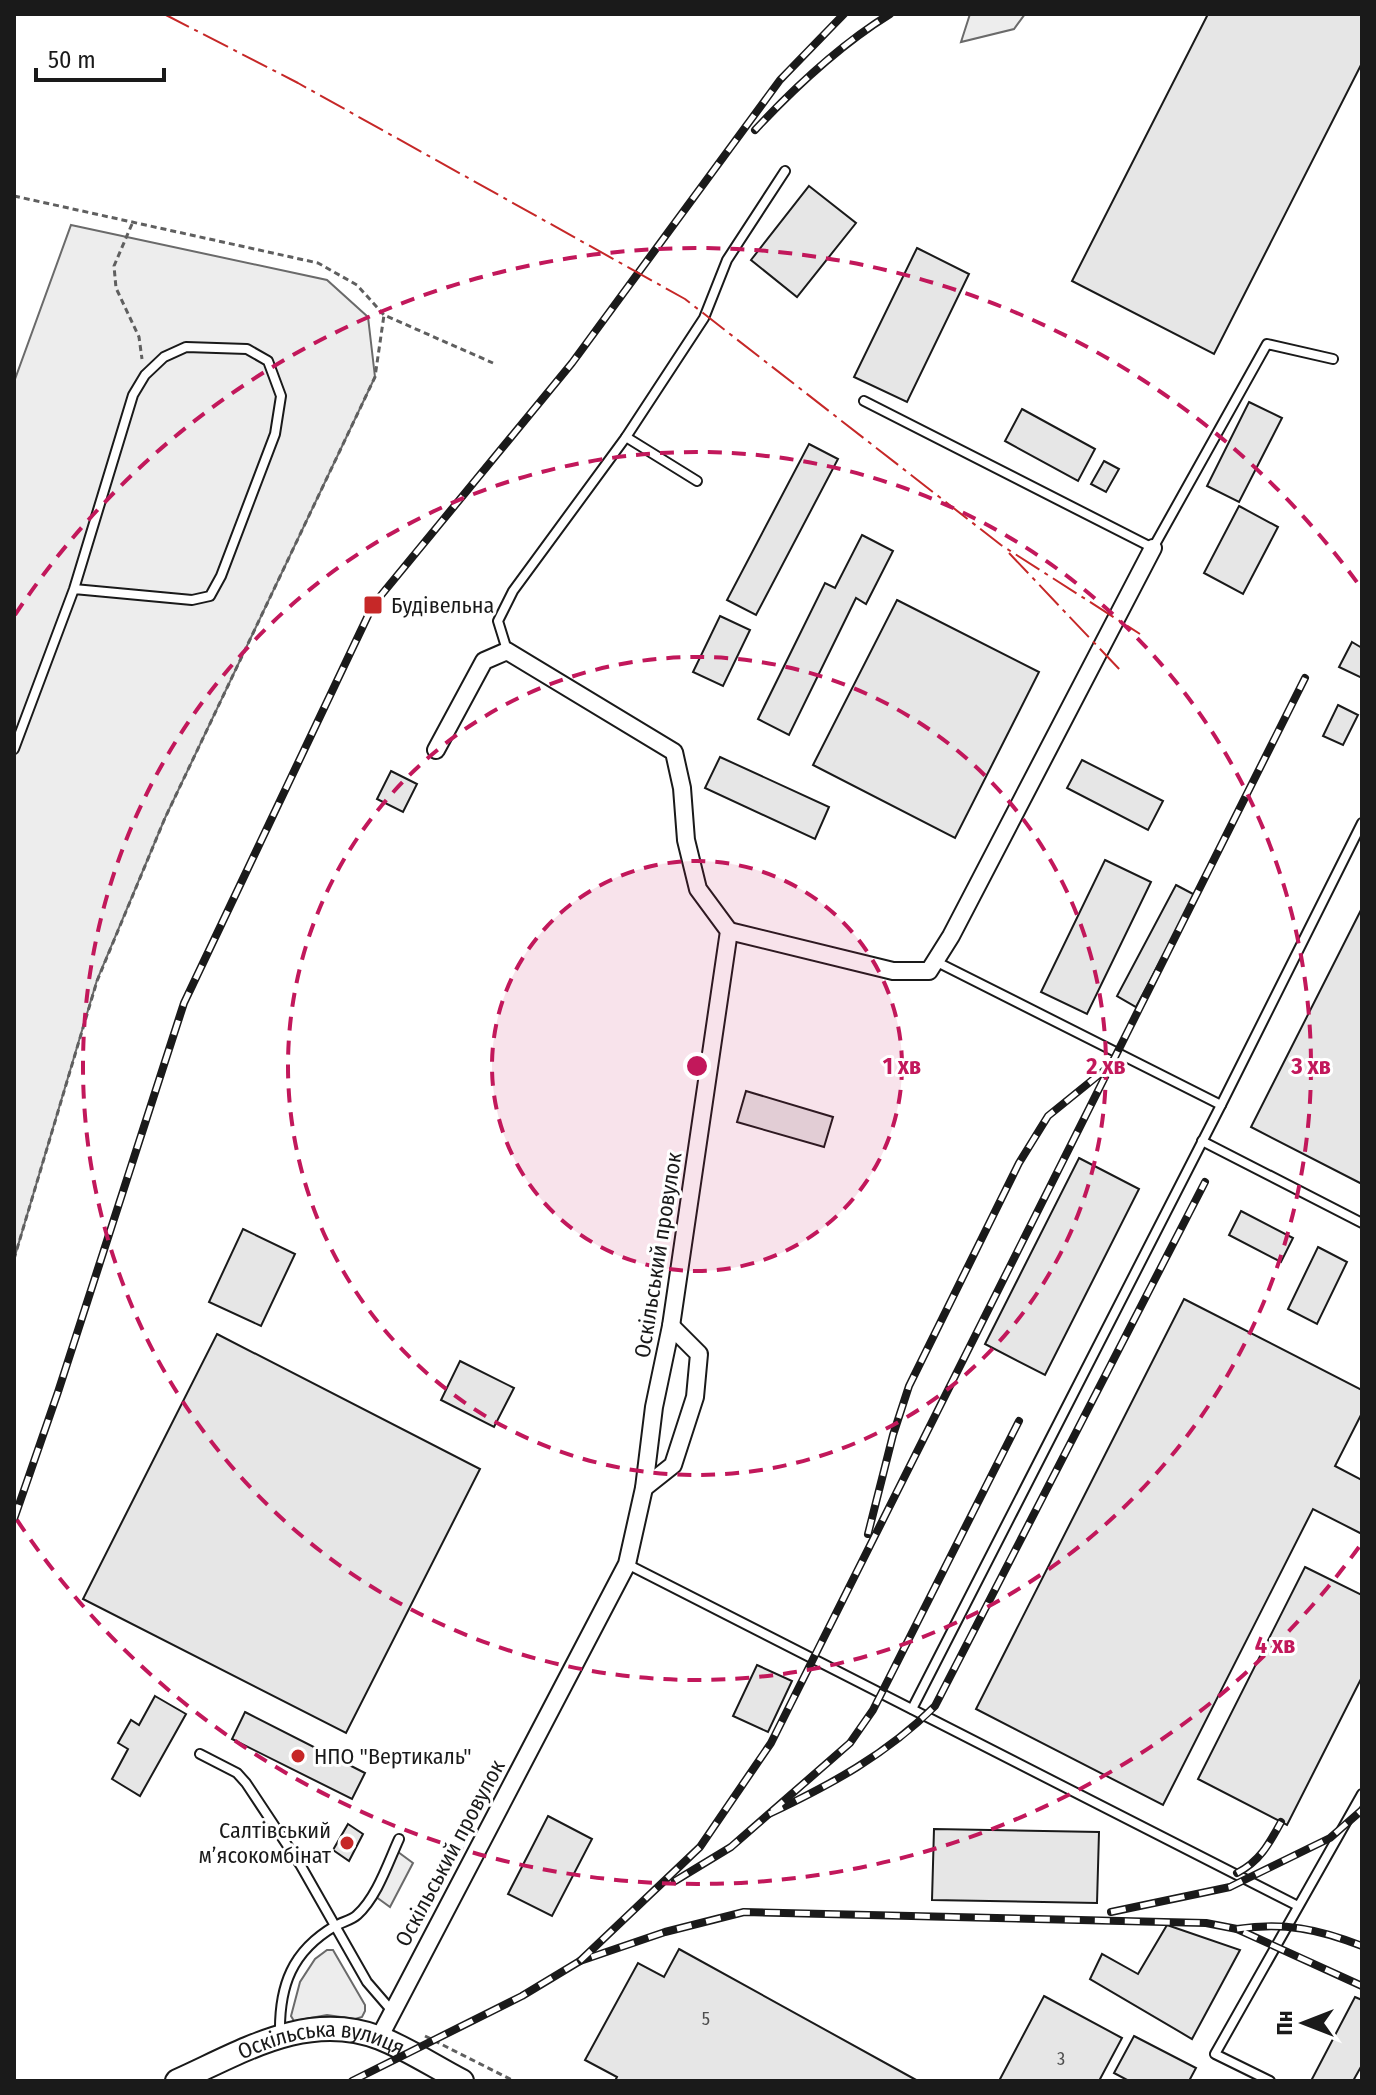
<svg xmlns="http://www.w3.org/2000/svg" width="1376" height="2095" viewBox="0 0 1376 2095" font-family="'Fira Sans Condensed',sans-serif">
	<rect width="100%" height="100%" fill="#fff"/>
	<g fill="#ededed" stroke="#6a6a6a" stroke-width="2">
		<path d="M970,14H1025L1014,29L961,42Z"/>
		<path d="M71,225L327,280L368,317L375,377L165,818L97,980L14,1259V382Z"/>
		<path d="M394,1849L413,1863L390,1907L372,1894Z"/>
		<path d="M327,1950H333L365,2005V2011L362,2017L355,2019L327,2015L294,2021L291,2016L300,1982L315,1959Z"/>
	</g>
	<g fill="#e6e6e6" stroke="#1a1a1a" stroke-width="2">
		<path d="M1208,14H1362V63L1214,354L1072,281Z"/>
		<path d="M809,186L856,223L797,297L751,260Z"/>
		<path d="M917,248L969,274L907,402L854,377Z"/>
		<path d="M1249,402L1282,418L1239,502L1207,486Z"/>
		<path d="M1022,409L1095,449L1078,481L1005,441Z"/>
		<path d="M809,444L838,459L756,615L727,600Z"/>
		<path d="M1104,461L1119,469L1106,492L1091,484Z"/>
		<path d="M1239,506L1278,527L1243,594L1204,573Z"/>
		<path d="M862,535L893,551L866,604L856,598L789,735L758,719L825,583L835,588Z"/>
		<path d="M897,600L1039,672L955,838L813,765Z"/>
		<path d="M720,616L750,630L723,686L693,672Z"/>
		<path d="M1352,642L1362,648V678L1339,667Z"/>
		<path d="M1338,705L1358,715L1343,745L1323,736Z"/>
		<path d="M720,757L829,807L815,839L705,788Z"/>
		<path d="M1082,760L1163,801L1148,830L1067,788Z"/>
		<path d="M391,771L417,784L403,812L377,799Z"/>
		<path d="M1105,860L1151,882L1087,1014L1041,992Z"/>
		<path d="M1176,885L1195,895L1136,1007L1117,996Z"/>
		<path d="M1362,908V1184L1251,1127Z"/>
		<path d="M746,1091L833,1117L824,1147L737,1122Z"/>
		<path d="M1079,1158L1139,1189L1045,1375L985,1344Z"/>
		<path d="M1241,1211L1293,1238L1281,1262L1229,1235Z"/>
		<path d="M243,1229L295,1254L261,1326L209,1302Z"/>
		<path d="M1318,1247L1347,1262L1317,1324L1288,1309Z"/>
		<path d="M1184,1299L1362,1390V1413L1335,1466L1362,1480V1534L1313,1509L1163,1805L976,1709Z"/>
		<path d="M217,1334L480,1469L346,1733L83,1599Z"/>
		<path d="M460,1361L514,1388L494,1427L441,1400Z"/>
		<path d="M1305,1567L1362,1595V1677L1287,1825L1198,1779Z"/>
		<path d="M757,1665L792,1681L768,1732L733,1716Z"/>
		<path d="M155,1696L186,1714L140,1796L112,1779L128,1749L118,1743L131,1720L139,1725Z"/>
		<path d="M245,1712L365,1773L352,1799L232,1739Z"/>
		<path d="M548,1816L592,1839L552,1916L508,1894Z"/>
		<path d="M348,1824L363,1834L349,1861L333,1850Z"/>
		<path d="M934,1829L1099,1832L1097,1903L932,1900Z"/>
		<path d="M1167,1925L1240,1950L1192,2039L1090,1979L1102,1954L1138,1974Z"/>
		<path d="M679,1949L918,2081H615L617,2077L585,2060L638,1963L664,1977Z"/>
		<path d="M1044,1996L1122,2038L1099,2081H999Z"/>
		<path d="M1355,1997L1362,2000V2065L1353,2081H1311Z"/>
		<path d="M1134,2036L1196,2068L1189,2081H1129L1114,2073Z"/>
	</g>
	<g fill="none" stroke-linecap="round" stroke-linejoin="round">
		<g stroke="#1a1a1a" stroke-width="12">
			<g id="service">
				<path d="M864,401L1153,548L1267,344L1333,359"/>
				<path d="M626,437L697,481"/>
				<path d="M507,650L498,621L513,591L626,437L704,318L727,260L785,171"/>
				<path d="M14,749L74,589L133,395L145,375L164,357L186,347L247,349L268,361L281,396L275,434L221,576L210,596L192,600L74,589"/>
				<path d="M1221,1105L1362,823"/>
				<path d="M1202,1141L1362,1223"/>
				<path d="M627,1564L1298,1906"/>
				<path d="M912,1709L1221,1105L935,961"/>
				<path d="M200,1754L237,1773L246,1783L301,1866L367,1982L392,2011"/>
				<path d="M280,2034C279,1986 292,1951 335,1926C342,1922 352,1920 357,1915C377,1897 388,1863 399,1839"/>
				<path d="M1270,2081L1215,2054L1362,1794"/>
			</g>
		</g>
		<g stroke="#1a1a1a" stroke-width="20">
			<g id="minor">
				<path d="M729,931L893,971H929L951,936L1153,548"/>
				<path d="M644,1488L673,1465L695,1397L699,1354L671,1326"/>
				<path d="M379,2038L627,1564L644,1488L654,1407L671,1326L729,931L698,889L686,840L682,788L674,752L507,651L484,661L436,750"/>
			</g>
		</g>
		<g stroke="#1a1a1a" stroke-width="26">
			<g id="secondary">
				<path id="s1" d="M177,2081C242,2052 307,2010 380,2038C408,2049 435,2067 462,2081"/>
			</g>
		</g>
		<g stroke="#5f5f5f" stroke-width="3" stroke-dasharray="6 4" stroke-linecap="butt">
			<path d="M14,196L318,263L357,285L384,315L493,363"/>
			<path d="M132,224L114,266L116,288L139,337L142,359"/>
			<path d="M14,1259L97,981L165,818L375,377L384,315"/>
			<path d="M425,2036L514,2081"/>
		</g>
		<use href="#service" stroke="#fff" stroke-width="8"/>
		<use href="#minor" stroke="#fff" stroke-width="16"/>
		<use href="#secondary" stroke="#fff" stroke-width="22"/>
		<g stroke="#1a1a1a" stroke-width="8">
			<g id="rail">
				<path d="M755,130C795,87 840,45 890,14"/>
				<path d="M14,1519L58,1392L184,1003L373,605L572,363L780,80L844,14"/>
				<path d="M868,1534L893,1435L909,1386L1019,1163L1048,1116L1106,1069"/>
				<path d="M769,1814C830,1785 886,1755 935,1706L1205,1182"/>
				<path d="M1237,1873C1260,1861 1269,1844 1281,1822"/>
				<path d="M675,1881L731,1847L850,1743L873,1710L1019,1421"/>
				<path d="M1111,1912L1230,1887L1330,1838L1362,1810"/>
				<path d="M1237,1929C1284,1922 1318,1929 1362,1946"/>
				<path d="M580,1961L700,1847L771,1743L1305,678"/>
				<path d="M352,2081L522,1996L580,1961L665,1932L744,1912L1206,1923L1237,1929L1362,1986"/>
			</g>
		</g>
		<use href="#rail" stroke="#fff" stroke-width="5" stroke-dasharray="15" stroke-linecap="butt"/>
		<g stroke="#c62828" stroke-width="2" stroke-dasharray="28 6 4 6" stroke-linecap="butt">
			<path d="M164,14L298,83L685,299L1001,545L1140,634"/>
			<path d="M1009,553L1121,671"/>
		</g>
	</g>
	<circle cx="697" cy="1066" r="205" fill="#c2185b" fill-opacity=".12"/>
	<g fill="none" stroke="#c2185b" stroke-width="4" stroke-dasharray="14 10">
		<circle cx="697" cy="1066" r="205"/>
		<circle cx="697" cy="1066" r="409"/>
		<circle cx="697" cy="1066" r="614"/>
		<path d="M1359 1547A818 818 0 0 1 15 1517M15 615A818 818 0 0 1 1359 585"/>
	</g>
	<g fill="#c62828" stroke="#fff" stroke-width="3">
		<rect x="363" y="595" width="20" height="20" rx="4"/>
		<circle cx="298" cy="1756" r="8"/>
		<circle cx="347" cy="1843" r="8"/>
	</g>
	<g text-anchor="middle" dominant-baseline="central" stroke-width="6" stroke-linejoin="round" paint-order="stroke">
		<g font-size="18" fill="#4d4d4d">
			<text x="706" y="2019">5</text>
			<text x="1061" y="2059">3</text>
		</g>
		<g font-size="22" fill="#1a1a1a" stroke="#fff" text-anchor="start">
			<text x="391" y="605">Будівельна</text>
			<text x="314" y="1756">НПО "Вертикаль"</text>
			<text x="331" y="1830" text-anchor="end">Салтівський<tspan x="331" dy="25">мʼясокомбінат</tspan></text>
		</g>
		<g font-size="22" fill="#1a1a1a" stroke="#fff">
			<text transform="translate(658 1255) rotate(-81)">Оскільський провулок</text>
			<text transform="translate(450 1853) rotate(-62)">Оскільський провулок</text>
			<text stroke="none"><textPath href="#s1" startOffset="154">Оскільська вулиця</textPath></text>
		</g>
	</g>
	<circle cx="697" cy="1066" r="12" fill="#c2185b" stroke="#fff" stroke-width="4"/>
	<g font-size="24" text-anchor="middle" font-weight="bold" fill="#c2185b" stroke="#fff" stroke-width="6" stroke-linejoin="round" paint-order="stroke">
		<text x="902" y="1074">1 хв</text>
		<text x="1106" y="1074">2 хв</text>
		<text x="1311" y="1074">3 хв</text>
		<text x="1275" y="1653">4 хв</text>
	</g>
	<rect width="1376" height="2095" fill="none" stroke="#1a1a1a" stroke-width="32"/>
	<g transform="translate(1304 2023) rotate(270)" stroke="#ffffff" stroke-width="6" paint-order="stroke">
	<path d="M0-6L14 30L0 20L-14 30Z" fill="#1a1a1a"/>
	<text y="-12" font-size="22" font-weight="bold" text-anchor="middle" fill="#1a1a1a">Пн</text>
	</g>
	<path d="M36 68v12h128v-12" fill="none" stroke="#1a1a1a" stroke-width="4"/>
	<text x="48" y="68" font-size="24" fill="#1a1a1a" stroke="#ffffff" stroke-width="6" paint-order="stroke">50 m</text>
</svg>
